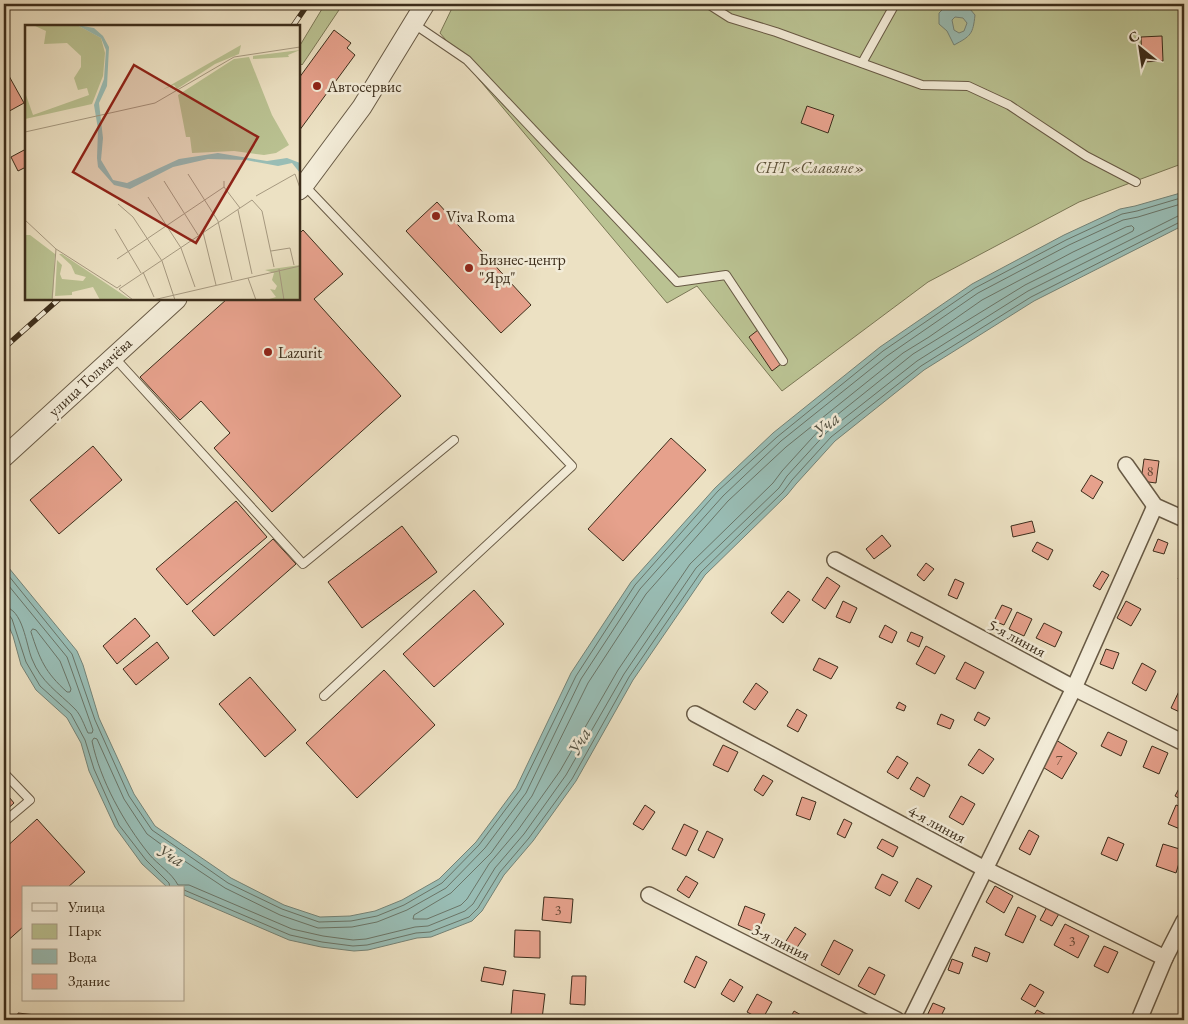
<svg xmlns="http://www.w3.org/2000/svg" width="1188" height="1024" viewBox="0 0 1188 1024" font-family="'EB Garamond',serif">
	<rect width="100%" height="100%" fill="#ece1c3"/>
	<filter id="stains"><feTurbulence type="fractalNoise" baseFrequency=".004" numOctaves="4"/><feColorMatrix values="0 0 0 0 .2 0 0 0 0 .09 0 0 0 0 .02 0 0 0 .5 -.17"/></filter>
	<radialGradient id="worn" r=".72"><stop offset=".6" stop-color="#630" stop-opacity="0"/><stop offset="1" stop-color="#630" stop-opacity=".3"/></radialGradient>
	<g fill="#bac292" stroke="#7b7856">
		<path d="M325,4H343L302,65L299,62V47Z"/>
		<path d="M454,4H1184V163L1079,202L928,282L782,391L697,286L667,303L440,33Z"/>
	</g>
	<g fill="#99bdb5" stroke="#748377" fill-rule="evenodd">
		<path d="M954,5L970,9L975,15C973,34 971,36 954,45L947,31L939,24V13L943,9ZM955,17L963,18L967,23L964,31L959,33L954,30L952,20Z"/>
		<path d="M1184,192V225L1034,301L924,370L835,441L796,484L787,495L705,575L633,680L576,781L533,841L504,875L482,911L472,921L431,937L417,938L368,950L354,951L321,947L289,940L184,895V888L167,887L142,864L115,827L89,771L81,743L67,718L36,690L21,665L13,636L4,615V562L77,651L83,665L99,718L134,794L155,826L231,878L284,905L320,917L350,916L375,911L402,900L439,879L476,842L516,788L571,673L631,582L715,488L773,433L880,347L972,284L1064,235L1120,209L1135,206Z"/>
	</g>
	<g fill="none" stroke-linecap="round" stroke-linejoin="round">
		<g stroke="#6a7568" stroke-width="1">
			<path d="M1184,203L1138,217L1123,220L1069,245L978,293L887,356L781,441L723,496L640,589L581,679L526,793L485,848L446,888L407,910L377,922L352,927L318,928L280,915L225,888L177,856L147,834L124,799L97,739L94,738L92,741C100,780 124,823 149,854C158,865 171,872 178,885H189L292,929L323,936L353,940L366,939L415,927L428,926L465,911L473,904L495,868L524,834L566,775L624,674L696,568L779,488L787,476L827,432L917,361L1028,291L1178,216L1184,215"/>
			<path d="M1132,226L1134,228L1133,231L1025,285L913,354L822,427L782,471L773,483L690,564L618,670L560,771L518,830L489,864L467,899L461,905L427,919H413L414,915L451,893L491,853L532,796L588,683L646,594L728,501L786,447L903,353L929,337L982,300L1073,252L1126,227Z"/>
			<path d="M4,570L72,654L95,720L129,796L152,830L228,883L282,909L319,922L351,921L377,916L404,905L442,883L479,845L520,790L576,676L635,585L718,491L777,437L883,351L975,288L1066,240L1122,214L1137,211L1184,197"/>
			<path d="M4,580L67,657L93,730L92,733H88C84,725 81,715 75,709C58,692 41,682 32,659C26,645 23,608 4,607"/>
			<path d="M4,614L9,615L12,619L26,662L40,686L71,714L85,740L94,769L119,825L146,860L169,883L170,888"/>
			<path d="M33,629L36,630L60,661L71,689L70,692H67C45,672 40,660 31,632Z"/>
			<path d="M184,890L290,935L322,942L353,946L367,945L416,933L430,932L469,917L478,908L500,872L529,838L572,779L629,677L701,572L783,492L792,480L831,437L921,366L1031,297L1180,222L1184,221"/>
		</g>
	</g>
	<g fill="#e6a18c" stroke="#3c2d1b">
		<path d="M334,30L351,43L347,48L355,55L299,131V78Z"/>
		<path d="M1162,36L1163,61L1142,62L1141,37Z"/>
		<path d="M4,67L24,103L4,114Z"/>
		<path d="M807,106L834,115L828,133L801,123Z"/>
		<path d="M26,149V167L18,171L11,157Z"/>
		<path d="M437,202L531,305L501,333L406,231Z"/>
		<path d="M303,230L343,274L314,299L401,396L272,512L214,448L230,433L201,401L180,420L140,377L227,299H299V234Z"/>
		<path d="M758,330L781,364L772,371L749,337Z"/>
		<path d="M671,438L706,470L623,561L588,529Z"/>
		<path d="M93,446L122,480L59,534L30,500Z"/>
		<path d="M1144,459L1159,461L1156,483L1141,481Z"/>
		<path d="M1091,475L1103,482L1093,499L1081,491Z"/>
		<path d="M236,501L267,537L187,605L156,569Z"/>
		<path d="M1032,521L1035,532L1013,537L1011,526Z"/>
		<path d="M402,526L437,572L362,628L328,582Z"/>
		<path d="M882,535L891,546L874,559L866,549Z"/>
		<path d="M273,539L296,564L214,636L192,611Z"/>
		<path d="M1158,539L1168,543L1164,554L1153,551Z"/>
		<path d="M1037,542L1053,550L1048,560L1032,551Z"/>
		<path d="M926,563L934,569L924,581L917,575Z"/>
		<path d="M1184,568V583L1178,579Z"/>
		<path d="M1102,571L1109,575L1100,590L1093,586Z"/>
		<path d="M827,577L840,586L825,609L812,600Z"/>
		<path d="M955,579L964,583L957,599L948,595Z"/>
		<path d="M474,590L504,624L434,687L403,654Z"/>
		<path d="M788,591L800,600L783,623L771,613Z"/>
		<path d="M843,601L857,608L850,623L836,617Z"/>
		<path d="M1126,601L1141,609L1131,626L1117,618Z"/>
		<path d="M1002,605L1012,609L1004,625L994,621Z"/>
		<path d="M1017,612L1032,619L1024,636L1009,629Z"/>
		<path d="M135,618L150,636L117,664L103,646Z"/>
		<path d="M1044,623L1062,632L1055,647L1036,638Z"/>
		<path d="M885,625L897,632L892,643L879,637Z"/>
		<path d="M911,632L923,637L919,647L907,641Z"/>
		<path d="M157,642L169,658L136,685L123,669Z"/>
		<path d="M926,646L945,656L935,674L916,664Z"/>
		<path d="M1106,649L1119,653L1113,669L1100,664Z"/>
		<path d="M819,658L838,667L831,679L813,670Z"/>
		<path d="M965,662L984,672L975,689L956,679Z"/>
		<path d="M1142,663L1156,671L1146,691L1132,683Z"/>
		<path d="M384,670L435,725L357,798L306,743Z"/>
		<path d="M250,677L296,730L265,757L219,704Z"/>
		<path d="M756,683L768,692L755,710L743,702Z"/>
		<path d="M1181,687L1184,689V714L1171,708Z"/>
		<path d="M899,702L906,706L904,711L896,708Z"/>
		<path d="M797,709L807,715L798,732L787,726Z"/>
		<path d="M978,712L990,718L985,726L974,720Z"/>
		<path d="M941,714L954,720L950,729L937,724Z"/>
		<path d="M1108,732L1127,741L1121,756L1101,746Z"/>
		<path d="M1056,740L1077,753L1062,779L1041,766Z"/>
		<path d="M723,745L738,752L728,772L713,765Z"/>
		<path d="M1152,746L1168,753L1159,774L1143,767Z"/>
		<path d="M979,749L994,759L983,774L968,765Z"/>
		<path d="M897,756L908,763L898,779L887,772Z"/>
		<path d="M763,775L773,781L763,796L754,790Z"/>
		<path d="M917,777L930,785L924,797L910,789Z"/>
		<path d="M1184,779V801L1175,796Z"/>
		<path d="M4,791L14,803L4,812Z"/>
		<path d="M961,796L975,804L963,825L949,817Z"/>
		<path d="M802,797L816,802L810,820L796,815Z"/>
		<path d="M645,805L655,812L643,830L633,824Z"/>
		<path d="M1176,805L1184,808V819L1180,829L1168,824Z"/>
		<path d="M37,819L85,872L67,888H24V926L4,944V849Z"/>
		<path d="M844,819L852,823L845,838L837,834Z"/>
		<path d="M684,824L698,831L686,856L672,849Z"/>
		<path d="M1029,830L1039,836L1030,855L1019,849Z"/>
		<path d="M707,831L723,839L714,858L698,850Z"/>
		<path d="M1108,837L1124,844L1117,861L1101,854Z"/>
		<path d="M882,839L898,847L893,857L877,848Z"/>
		<path d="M1163,844L1183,850L1176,873L1156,866Z"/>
		<path d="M882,874L898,882L890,896L875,888Z"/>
		<path d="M686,876L698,883L689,898L677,890Z"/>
		<path d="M917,878L932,886L919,909L905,901Z"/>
		<path d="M995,886L1013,896L1004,913L986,902Z"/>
		<path d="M544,897L573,899L571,923L542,920Z"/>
		<path d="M1048,905L1060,912L1052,926L1040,920Z"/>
		<path d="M745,906L765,914L757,933L738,925Z"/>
		<path d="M1018,907L1036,916L1023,943L1005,935Z"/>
		<path d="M1065,924L1089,936L1078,958L1054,945Z"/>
		<path d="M795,927L806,934L792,955L781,949Z"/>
		<path d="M515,930L540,931V958L514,957Z"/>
		<path d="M834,940L853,950L839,975L821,965Z"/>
		<path d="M1104,946L1118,952L1108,973L1094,966Z"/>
		<path d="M975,947L990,953L987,962L972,956Z"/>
		<path d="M696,956L707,962L695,988L684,982Z"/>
		<path d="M952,959L963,963L959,974L948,970Z"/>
		<path d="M484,967L506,971L503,985L481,981Z"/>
		<path d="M869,967L885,975L875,995L858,986Z"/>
		<path d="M572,976H586L585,1005L570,1004Z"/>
		<path d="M730,979L743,987L734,1002L721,994Z"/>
		<path d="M1030,984L1044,992L1035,1007L1021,999Z"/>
		<path d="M513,990L545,994L542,1019L511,1015Z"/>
		<path d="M757,994L772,1002L762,1020L747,1012Z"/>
		<path d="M933,1003L945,1008L939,1020H931L926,1018Z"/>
		<path d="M1037,1010L1056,1020H1031Z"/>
		<path d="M794,1011L810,1020H789Z"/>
		<path d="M18,1013L80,1020H17Z"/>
	</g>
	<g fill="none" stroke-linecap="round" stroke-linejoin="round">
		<g stroke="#685a45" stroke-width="10">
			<g id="service">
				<path d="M708,4L730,18L776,32L922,85L968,86L1009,105L1086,156L1136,182"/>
				<path d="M414,24L467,60L677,282L726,275L783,361"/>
				<path d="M862,63L895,4"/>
				<path d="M304,185L572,466L324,696"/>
				<path d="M114,357L303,564L454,440"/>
				<path d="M4,773L30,800L4,822"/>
			</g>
		</g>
		<g stroke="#685a45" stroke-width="18">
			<g id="minor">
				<path d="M1126,465L1155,506L1184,519"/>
				<path d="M835,560L1074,688L1184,743"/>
				<path d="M695,714L985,869L1165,958"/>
				<path d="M649,895L897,1020"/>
				<path d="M911,1020L1074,688L1155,506"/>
				<path d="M1139,1020L1165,958L1184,921"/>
			</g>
		</g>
		<g stroke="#685a45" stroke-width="21">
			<g id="tertiary">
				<path d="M299,190L304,185L362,107L425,4"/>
				<path d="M4,457L177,299"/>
			</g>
		</g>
		<use href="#service" stroke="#f3ecd8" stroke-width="8"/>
		<use href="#minor" stroke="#f3ecd8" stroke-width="15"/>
		<use href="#tertiary" stroke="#f3ecd8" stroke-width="19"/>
		<g stroke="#3c2d1b" stroke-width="5.5">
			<g id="rail">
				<path d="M293,26L308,4"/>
				<path d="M4,348L59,299"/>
			</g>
		</g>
		<use href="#rail" stroke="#f3ecd8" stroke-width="4" stroke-dasharray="11" stroke-linecap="butt"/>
	</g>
	<g fill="#8f2418" stroke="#f3ecd8" stroke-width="2">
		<circle cx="317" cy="86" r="5"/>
		<circle cx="436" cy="216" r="5"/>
		<circle cx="469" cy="268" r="5"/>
		<circle cx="268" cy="352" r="5"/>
	</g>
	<g text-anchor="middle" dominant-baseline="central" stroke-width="5" stroke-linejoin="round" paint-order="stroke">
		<g font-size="14" fill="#664a37">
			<text x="1150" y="471">8</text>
			<text x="1059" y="760">7</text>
			<text x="558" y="910">3</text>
			<text x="1072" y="941">3</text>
		</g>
		<g font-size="16" fill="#3c2d1b" stroke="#f3ecd8" text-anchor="start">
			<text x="327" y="86">Автосервис</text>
			<text x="446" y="216">Viva Roma</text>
			<text x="479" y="259">Бизнес-центр<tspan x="479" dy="18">"Ярд"</tspan></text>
			<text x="278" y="352">Lazurit</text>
		</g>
		<g font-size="16" font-style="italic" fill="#5c5239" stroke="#f3ecd8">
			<text x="810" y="167">СНТ «Славяне»</text>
		</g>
		<g font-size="16" fill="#3c2d1b" stroke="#f3ecd8">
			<text transform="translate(90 377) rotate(-43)">улица Толмачёва</text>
			<text transform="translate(1017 638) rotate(28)">5-я линия</text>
			<text transform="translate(937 824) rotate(28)">4-я линия</text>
			<text transform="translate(781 942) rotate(27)">3-я линия</text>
		</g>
		<g font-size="18" font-style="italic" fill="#535142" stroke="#f3ecd8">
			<text transform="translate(826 424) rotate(-38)">Уча</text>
			<text transform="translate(579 741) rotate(-60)">Уча</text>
			<text transform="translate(171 855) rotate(29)">Уча</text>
		</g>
	</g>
	<g transform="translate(25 25)">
		<rect width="275" height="275" fill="#ece1c3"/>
		<path d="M8,0H52L76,13L80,28L78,51L67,79L0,94L1,70L8,90L64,70L62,63L53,65L49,53L56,42V31L42,18L19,19L21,6ZM216,20L214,29L190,39L152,64L149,60L137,65ZM275,25L263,30L264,32L228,34V31ZM224,32L247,90L264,120L251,128L239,130L209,126L167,128L165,112H161L153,70L209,34ZM0,210H5L30,229L28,273L23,275H0ZM34,229H37L106,275H75L68,262L47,267V270L30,271L32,235L37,240L35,249L37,254L58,256L61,252L50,249L46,240ZM275,240V275H241L251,272L245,264L250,265L252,261L247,255L249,248L240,245Z" fill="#bac292"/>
		<path d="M52,0L69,3L78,11L84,22L82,61L74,78L78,113L76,135L88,155L102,158L154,134L193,128L242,136L262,133L275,138V148L267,138L253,141L221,135L183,134L148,142L105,164L89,160L73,142L72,133L73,104L69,80L79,54L81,25L76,13Z" fill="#99bdb5"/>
		<path fill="none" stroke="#a69980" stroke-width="1" d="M0,107L130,78L209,32L275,22M163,149L193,196L207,255M139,156L173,210M199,156V162L215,183M231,171L270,149L275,163M123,172L156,223L170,262M93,179L108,192L137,236L150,275M213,185L227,249M0,195L31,224L92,263L96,260M90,204L116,248M178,207L191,260M246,226L265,223L269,240M92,234L199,162M254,244L259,275M118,247L129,272M223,253L231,275M27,275L31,224M108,275L94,264L227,175L237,186L249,242M128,275L275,241"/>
		<path fill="#8f2418" fill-opacity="0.15" stroke="#8f2418" stroke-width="2.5" d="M109,40L233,112L171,218L48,147Z"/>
		<rect width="275" height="275" fill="none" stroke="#3c2d1b" stroke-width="2.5"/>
	</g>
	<rect width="1188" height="1024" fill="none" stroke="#ece1c3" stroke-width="20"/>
	<rect x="5" y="5" width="1178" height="1014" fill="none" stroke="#3c2d1b" stroke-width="2.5"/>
	<rect x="10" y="10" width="1168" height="1004" fill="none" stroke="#3c2d1b"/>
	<rect x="22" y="886" width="162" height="115" fill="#f3ecd8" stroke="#aaa08c"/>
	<rect x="32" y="903" width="25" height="8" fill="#f3ecd8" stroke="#aaa08c"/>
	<text x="68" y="912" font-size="15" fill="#3c2d1b">Улица</text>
	<rect x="32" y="924" width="25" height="15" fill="#bac292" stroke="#aaa08c"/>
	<text x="68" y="936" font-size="15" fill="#3c2d1b">Парк</text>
	<rect x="32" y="949" width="25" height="15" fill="#99bdb5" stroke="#aaa08c"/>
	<text x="68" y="962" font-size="15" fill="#3c2d1b">Вода</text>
	<rect x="32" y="974" width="25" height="15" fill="#e6a18c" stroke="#aaa08c"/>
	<text x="68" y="986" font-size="15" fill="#3c2d1b">Здание</text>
	<g transform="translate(1140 48) rotate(330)" stroke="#f3ecd8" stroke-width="4" paint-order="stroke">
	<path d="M0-4L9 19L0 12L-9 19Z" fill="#3c2d1b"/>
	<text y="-8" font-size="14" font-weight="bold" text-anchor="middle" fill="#3c2d1b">С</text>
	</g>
	<rect width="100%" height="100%" filter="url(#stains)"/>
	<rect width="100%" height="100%" fill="url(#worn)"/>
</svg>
